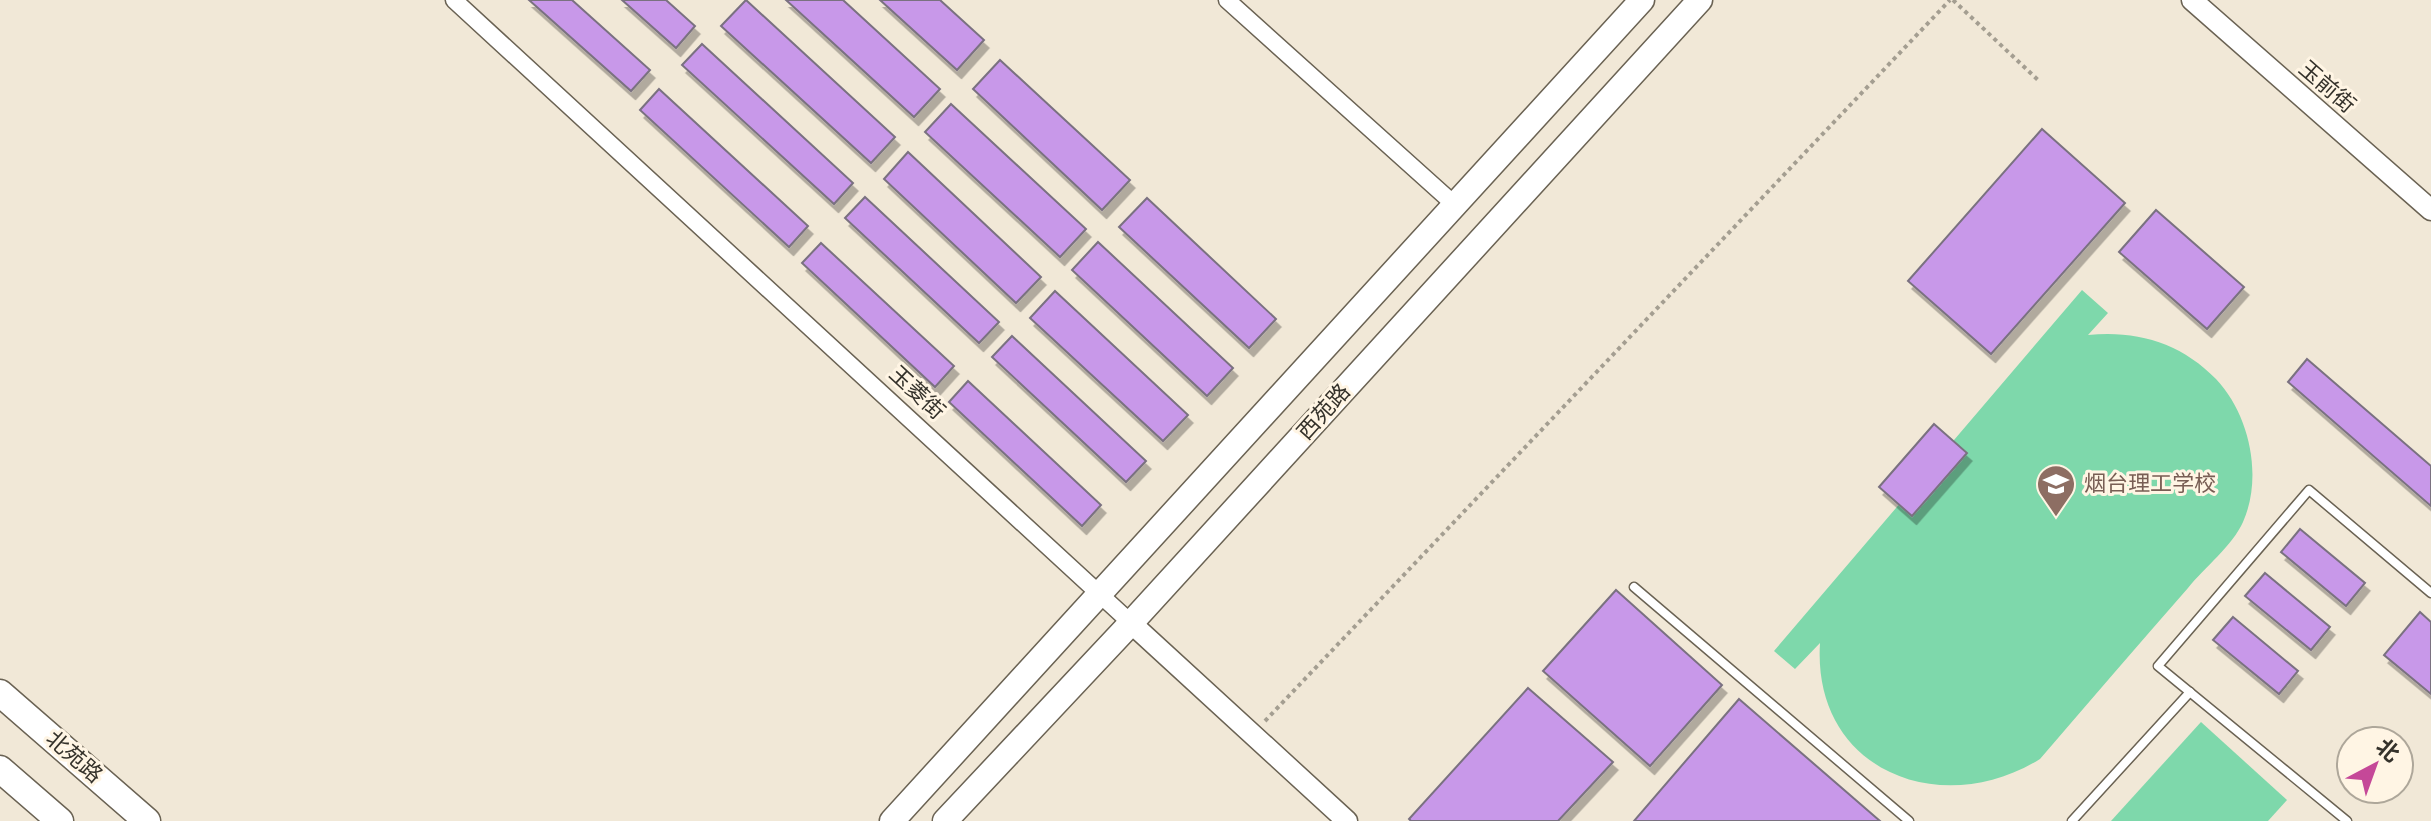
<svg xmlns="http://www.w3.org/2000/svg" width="2431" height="821" viewBox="0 0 2431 821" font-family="'Source Sans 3','Noto Sans SC',sans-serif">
	<defs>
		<filter id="shadow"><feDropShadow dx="4.5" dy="8" stdDeviation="0" flood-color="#0004"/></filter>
	</defs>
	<rect width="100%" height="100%" fill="#f1e8d7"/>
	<g fill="#7ed8ab">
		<path d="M2082,290L2108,313L2088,335C2137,330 2181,343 2216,379C2250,415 2263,477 2243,522C2233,545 2204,568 2188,588C2138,645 2089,702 2040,759C1940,821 1812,770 1820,643L1795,669L1774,651Z"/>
		<path d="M2201,722L2287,800L2268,821H2111Z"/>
	</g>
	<g fill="#c898e9" stroke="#7a7180" stroke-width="2" filter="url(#shadow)">
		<path d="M529,0H572L650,70L631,91Z"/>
		<path d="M622,0H666L695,26L676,48Z"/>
		<path d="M746,0L895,137L871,163L721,26Z"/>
		<path d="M786,0H843L940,89L914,117Z"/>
		<path d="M880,0H940L984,40L957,70Z"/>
		<path d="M702,44L853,183L834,204L682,65Z"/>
		<path d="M1000,60L1130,180L1102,210L973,89Z"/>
		<path d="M659,89L808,226L789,247L640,110Z"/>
		<path d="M951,104L1086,229L1060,257L925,132Z"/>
		<path d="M2042,129L2125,203L1991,354L1908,281Z"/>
		<path d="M908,152L1041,277L1016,303L884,179Z"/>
		<path d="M865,197L999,322L979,343L845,218Z"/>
		<path d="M1147,198L1276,319L1249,348L1119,227Z"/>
		<path d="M2156,210L2244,287L2207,329L2119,252Z"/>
		<path d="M1098,242L1233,368L1207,396L1072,270Z"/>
		<path d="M821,243L954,366L935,387L802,263Z"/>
		<path d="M1055,291L1188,415L1163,441L1030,318Z"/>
		<path d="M1012,336L1146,461L1126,482L992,357Z"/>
		<path d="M2307,359L2431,466V506L2288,382Z"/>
		<path d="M968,381L1101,505L1082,526L949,402Z"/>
		<path d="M1934,424L1967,453L1912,516L1879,487Z"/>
		<path d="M2300,529L2365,583L2346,606L2281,552Z"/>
		<path d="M2265,573L2330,627L2311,650L2245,596Z"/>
		<path d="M1616,590L1722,685L1650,766L1543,671Z"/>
		<path d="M2420,612L2431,622V694L2384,655Z"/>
		<path d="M2233,617L2298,671L2279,694L2213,640Z"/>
		<path d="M1528,688L1613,762L1558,821H1411L1409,819Z"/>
		<path d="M1739,699L1880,821H1634Z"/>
	</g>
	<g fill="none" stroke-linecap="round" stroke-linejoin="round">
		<g stroke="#6a6253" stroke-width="11">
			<g id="service">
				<path d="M1634,587L1909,821"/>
				<path d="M2072,821L2190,692"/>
				<path d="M2347,821L2158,666L2309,490L2431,593"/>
			</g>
		</g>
		<g stroke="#6a6253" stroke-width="19">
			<g id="minor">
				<path d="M454,0L1131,623"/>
				<path d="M1227,0L1455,205"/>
			</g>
		</g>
		<g stroke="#6a6253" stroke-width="23">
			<g id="tertiary">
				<path d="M2192,0L2431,210"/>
				<path d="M1131,623L1347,821"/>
			</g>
		</g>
		<g stroke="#6a6253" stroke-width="27">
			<g id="secondary">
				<path d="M892,821L1642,0"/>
				<path d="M945,821L1131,623L1700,0"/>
			</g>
		</g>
		<g stroke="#6a6253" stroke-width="29">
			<g id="primary">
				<path d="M0,693L147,821"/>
				<path d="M0,769L60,821"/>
			</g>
		</g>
		<g stroke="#a49e91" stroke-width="4" stroke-dasharray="4 4" stroke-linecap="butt">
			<path d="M1953,0L2038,80"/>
			<path d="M1265,721L1950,0"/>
		</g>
		<use href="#service" stroke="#fff" stroke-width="8"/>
		<use href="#minor" stroke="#fff" stroke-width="16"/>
		<use href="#tertiary" stroke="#fff" stroke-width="20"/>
		<use href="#secondary" stroke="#fff" stroke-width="24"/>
		<use href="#primary" stroke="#fff" stroke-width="26"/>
	</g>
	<defs>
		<g id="school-pin" transform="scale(2)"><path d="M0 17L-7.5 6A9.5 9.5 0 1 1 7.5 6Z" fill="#8d6e63" stroke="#fff5e4"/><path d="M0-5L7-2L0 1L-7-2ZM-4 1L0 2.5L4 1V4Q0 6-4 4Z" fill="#fff"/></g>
	</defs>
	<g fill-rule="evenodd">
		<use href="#school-pin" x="2056" y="484"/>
	</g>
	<g text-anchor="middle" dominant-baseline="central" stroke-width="6" stroke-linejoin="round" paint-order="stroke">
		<g font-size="22" fill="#35322b" stroke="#fff5e4">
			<text transform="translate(2327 87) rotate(41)">玉前街</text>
			<text transform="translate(917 393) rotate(43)">玉菱街</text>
			<text transform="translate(1324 412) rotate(-48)">西苑路</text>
			<text transform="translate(74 757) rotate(41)">北苑路</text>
		</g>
		<g font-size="22" fill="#785e54" stroke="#fff5e4" text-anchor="start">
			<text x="2084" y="484">烟台理工学校</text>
		</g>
	</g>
	<g transform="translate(2375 765) rotate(41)"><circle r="38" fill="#fff5e4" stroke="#aea79a" stroke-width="2"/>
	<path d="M0-6L14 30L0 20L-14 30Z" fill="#c54898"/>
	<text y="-12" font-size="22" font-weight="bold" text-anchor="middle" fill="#35322b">北</text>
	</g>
</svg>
